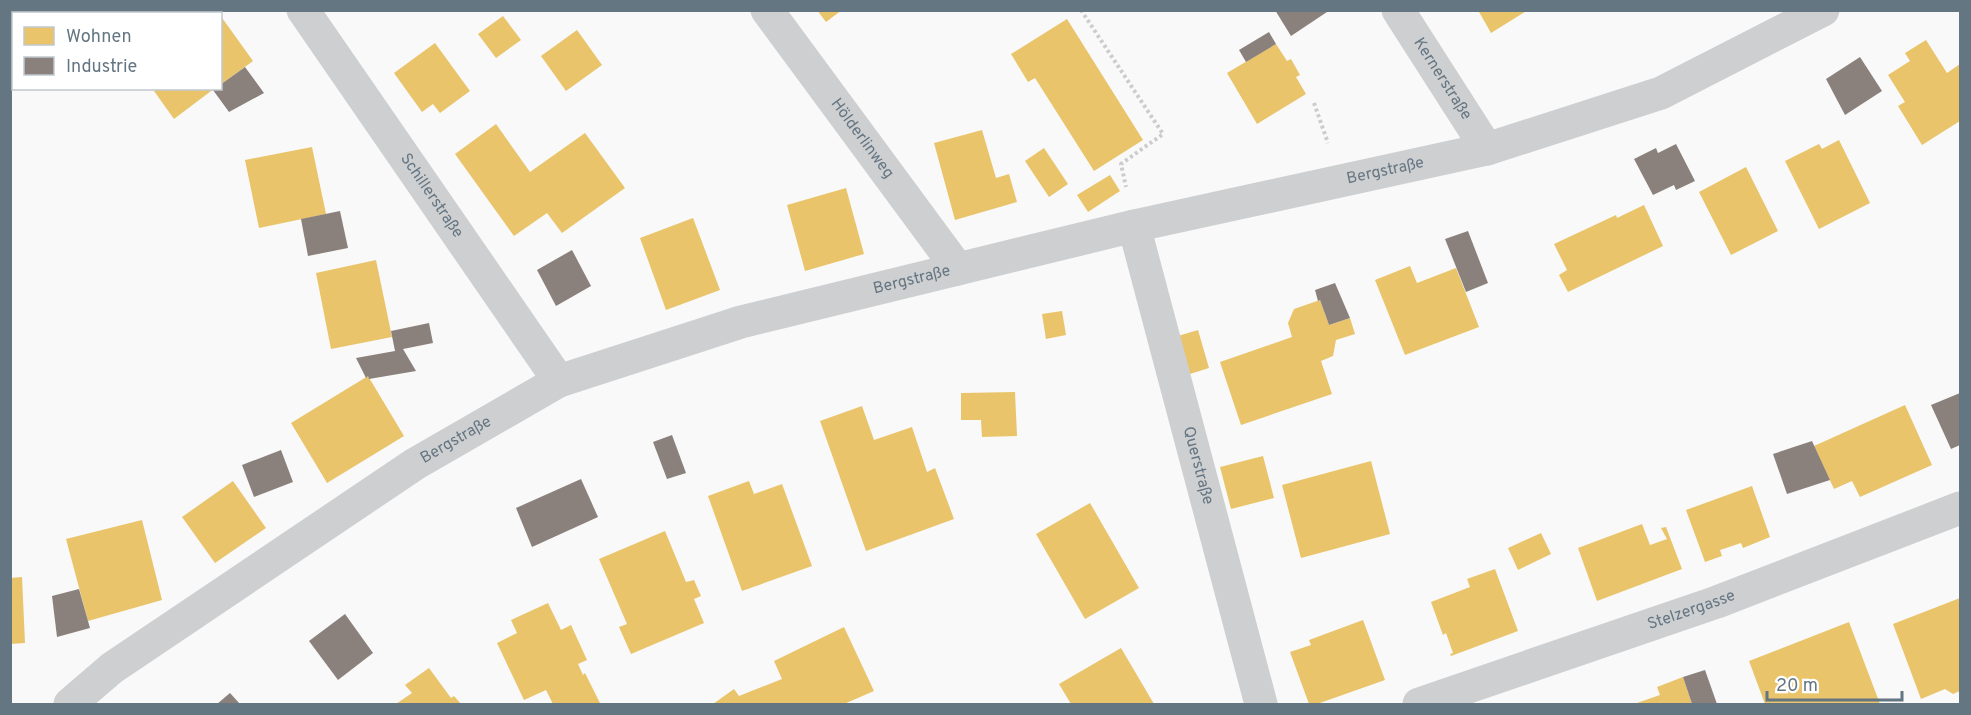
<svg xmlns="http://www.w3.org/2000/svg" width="1971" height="715" viewBox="0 0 1971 715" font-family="Overpass,sans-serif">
	<rect width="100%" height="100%" fill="#f9f9f9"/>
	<g fill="#e9c46a">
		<path d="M817,10H842L826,22Z"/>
		<path d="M1478,10H1528L1491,33Z"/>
		<path d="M220,15L253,61L220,85Z"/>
		<path d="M503,16L521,40L496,58L478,34Z"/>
		<path d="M1067,19L1143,140L1094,171L1035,78L1028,82L1011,54Z"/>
		<path d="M577,30L602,65L566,91L541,56Z"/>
		<path d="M1926,40L1947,73L1960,64V121L1922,145L1898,106L1905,102L1888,75L1910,61L1905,53Z"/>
		<path d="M435,43L470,91L440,113L433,104L422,112L394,73Z"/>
		<path d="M1276,44L1287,61L1291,59L1300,75L1296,77L1306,94L1257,124L1227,73Z"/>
		<path d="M158,88H215L174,119L154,91Z"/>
		<path d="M496,124L530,172L585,133L625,188L562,233L547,213L514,236L455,154Z"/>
		<path d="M982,130L996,178L1009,174L1017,202L955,220L934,143Z"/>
		<path d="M1839,140L1870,203L1819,229L1785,161L1819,144L1822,149Z"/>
		<path d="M312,147L326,214L259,228L245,160Z"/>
		<path d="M1044,148L1068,184L1049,197L1025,161Z"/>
		<path d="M1746,167L1778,231L1731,255L1699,192Z"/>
		<path d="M1110,175L1120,191L1088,212L1077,195Z"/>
		<path d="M846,188L864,254L805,271L787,205Z"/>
		<path d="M1644,205L1663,246L1568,292L1559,275L1567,270L1554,244L1616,215L1617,218Z"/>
		<path d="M693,218L720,290L666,310L640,238Z"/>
		<path d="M376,260L392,337L331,349L316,273Z"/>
		<path d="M1410,266L1417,283L1456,268L1479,327L1405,355L1375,280Z"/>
		<path d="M1320,300L1329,325L1350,318L1355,334L1336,340L1333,356L1321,361L1332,394L1241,425L1220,362L1292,337L1288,323L1294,309Z"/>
		<path d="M1062,311L1066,335L1046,339L1042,314Z"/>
		<path d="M1198,330L1209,368L1190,374L1178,336Z"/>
		<path d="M368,376L404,436L327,483L291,423Z"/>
		<path d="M1015,392L1017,436L982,437L981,420H961V393Z"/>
		<path d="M1905,405L1932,465L1860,497L1852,481L1834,489L1814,446Z"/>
		<path d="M862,406L874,440L912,427L927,472L935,468L954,519L866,551L820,421Z"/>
		<path d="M1263,456L1274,498L1231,509L1220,467Z"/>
		<path d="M1371,461L1390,534L1301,558L1282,485Z"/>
		<path d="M233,481L266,528L215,563L182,517Z"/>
		<path d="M749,481L754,494L782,484L812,566L742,591L708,496Z"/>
		<path d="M1752,486L1770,537L1743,548L1741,543L1720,550L1722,556L1705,562L1686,510Z"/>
		<path d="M1090,503L1139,588L1085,619L1036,534Z"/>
		<path d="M142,520L162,600L88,621L66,539Z"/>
		<path d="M1642,524L1650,545L1667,539L1661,528L1666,527L1682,569L1597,601L1578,548Z"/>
		<path d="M665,531L686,582L694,580L701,596L694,599L704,623L631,654L619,627L627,624L599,559Z"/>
		<path d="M1541,533L1551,554L1518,570L1508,548Z"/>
		<path d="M1495,569L1518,631L1451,656L1450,654L1453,653L1446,633L1443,635L1431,602L1470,587L1467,579Z"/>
		<path d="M22,577L25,643L10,644V578Z"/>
		<path d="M1960,598V691L1953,694L1945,689L1921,699L1893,624Z"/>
		<path d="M548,603L561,630L571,625L587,660L578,664L583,675L585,673L600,703L553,704L546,690L524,700L497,643L517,633L511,620Z"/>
		<path d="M1363,620L1385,680L1317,704H1309L1290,652L1311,645L1309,640Z"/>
		<path d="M1849,622L1880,704H1765L1749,661Z"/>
		<path d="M844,627L874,691L844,704H713L734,689L739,696L782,679L774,661Z"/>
		<path d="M1121,648L1154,704H1071L1059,684Z"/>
		<path d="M429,668L451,698L454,696L461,704H396L412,693L405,685Z"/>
		<path d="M1683,677L1692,704H1634L1660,695L1657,687Z"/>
	</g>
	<g fill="#8a817c">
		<path d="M1275,10H1325L1327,12L1291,36Z"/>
		<path d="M1269,32L1276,44L1246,62L1239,50Z"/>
		<path d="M1860,57L1882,91L1845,115L1826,79Z"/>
		<path d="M245,67L264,93L229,112L213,90L220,88V85Z"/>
		<path d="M1676,144L1695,181L1676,190L1674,185L1653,195L1634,159L1656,148L1658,153Z"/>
		<path d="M340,211L348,248L308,256L301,219Z"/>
		<path d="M1468,231L1488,283L1466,292L1445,239Z"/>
		<path d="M572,250L591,286L556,306L537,270Z"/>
		<path d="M1335,283L1350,318L1329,325L1320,300L1318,301L1315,290Z"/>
		<path d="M429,323L433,343L403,349L416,371L369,379L368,376L366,378L356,358L395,351L391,331Z"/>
		<path d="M1960,393V445L1951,449L1931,405Z"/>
		<path d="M672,435L686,473L667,479L653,442Z"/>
		<path d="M1812,441L1830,480L1787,494L1773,454Z"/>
		<path d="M281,450L293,482L254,497L242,465Z"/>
		<path d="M581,479L598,517L532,547L516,508Z"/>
		<path d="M79,589L90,628L57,637L52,596Z"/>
		<path d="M345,614L373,653L338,680L309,641Z"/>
		<path d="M1705,670L1717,704H1692L1683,677Z"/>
		<path d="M230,693L240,704H217Z"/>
	</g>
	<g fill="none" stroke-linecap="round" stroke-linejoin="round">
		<g stroke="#cbcccd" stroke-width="4" stroke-dasharray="3 3" stroke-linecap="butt">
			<path d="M1081,10L1163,134L1121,164L1126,187"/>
			<path d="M1314,103L1328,143"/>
		</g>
		<g stroke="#cecfd0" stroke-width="33">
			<path id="s1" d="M303,10L559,381"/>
			<path id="s2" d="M767,10L958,269"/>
			<path id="s3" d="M1398,10L1487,149"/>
			<path id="s4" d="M1134,226L1261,704"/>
			<path id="s5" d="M70,704L112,668L415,464L559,381L741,322L1134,226L1487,149L1661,93L1823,10"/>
			<path id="s6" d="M1419,704L1717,602L1960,508"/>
		</g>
	</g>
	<g text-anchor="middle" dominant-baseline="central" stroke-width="6" stroke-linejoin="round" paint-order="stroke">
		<g font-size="16" fill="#657683" stroke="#fff">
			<text stroke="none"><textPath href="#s3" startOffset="82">Kernerstraße</textPath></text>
			<text stroke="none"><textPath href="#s2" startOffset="160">Hölderlinweg</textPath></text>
			<text stroke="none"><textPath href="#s5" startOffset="1440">Bergstraße</textPath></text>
			<text stroke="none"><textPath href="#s1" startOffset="226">Schillerstraße</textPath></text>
			<text stroke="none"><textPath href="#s5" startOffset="954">Bergstraße</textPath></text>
			<text stroke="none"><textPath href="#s5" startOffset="468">Bergstraße</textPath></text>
			<text stroke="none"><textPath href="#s4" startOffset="248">Querstraße</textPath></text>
			<text stroke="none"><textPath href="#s6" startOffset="288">Stelzergasse</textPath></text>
		</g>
	</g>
	<rect width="1971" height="715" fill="none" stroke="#657683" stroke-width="24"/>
	<rect x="12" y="12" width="210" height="78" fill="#ffffff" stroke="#c1c8cd" stroke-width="1.5"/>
	<rect x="24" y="27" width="30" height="18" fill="#e9c46a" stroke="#c1c8cd" stroke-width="1.5"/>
	<text x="66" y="42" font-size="18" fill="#657683">Wohnen</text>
	<rect x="24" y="57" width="30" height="18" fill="#8a817c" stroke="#c1c8cd" stroke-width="1.5"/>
	<text x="66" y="72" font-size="18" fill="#657683">Industrie</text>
	<path d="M1767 691v9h135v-9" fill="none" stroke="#657683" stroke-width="3"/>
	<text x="1776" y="691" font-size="18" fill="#657683" stroke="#ffffff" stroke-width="4.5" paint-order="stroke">20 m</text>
</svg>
